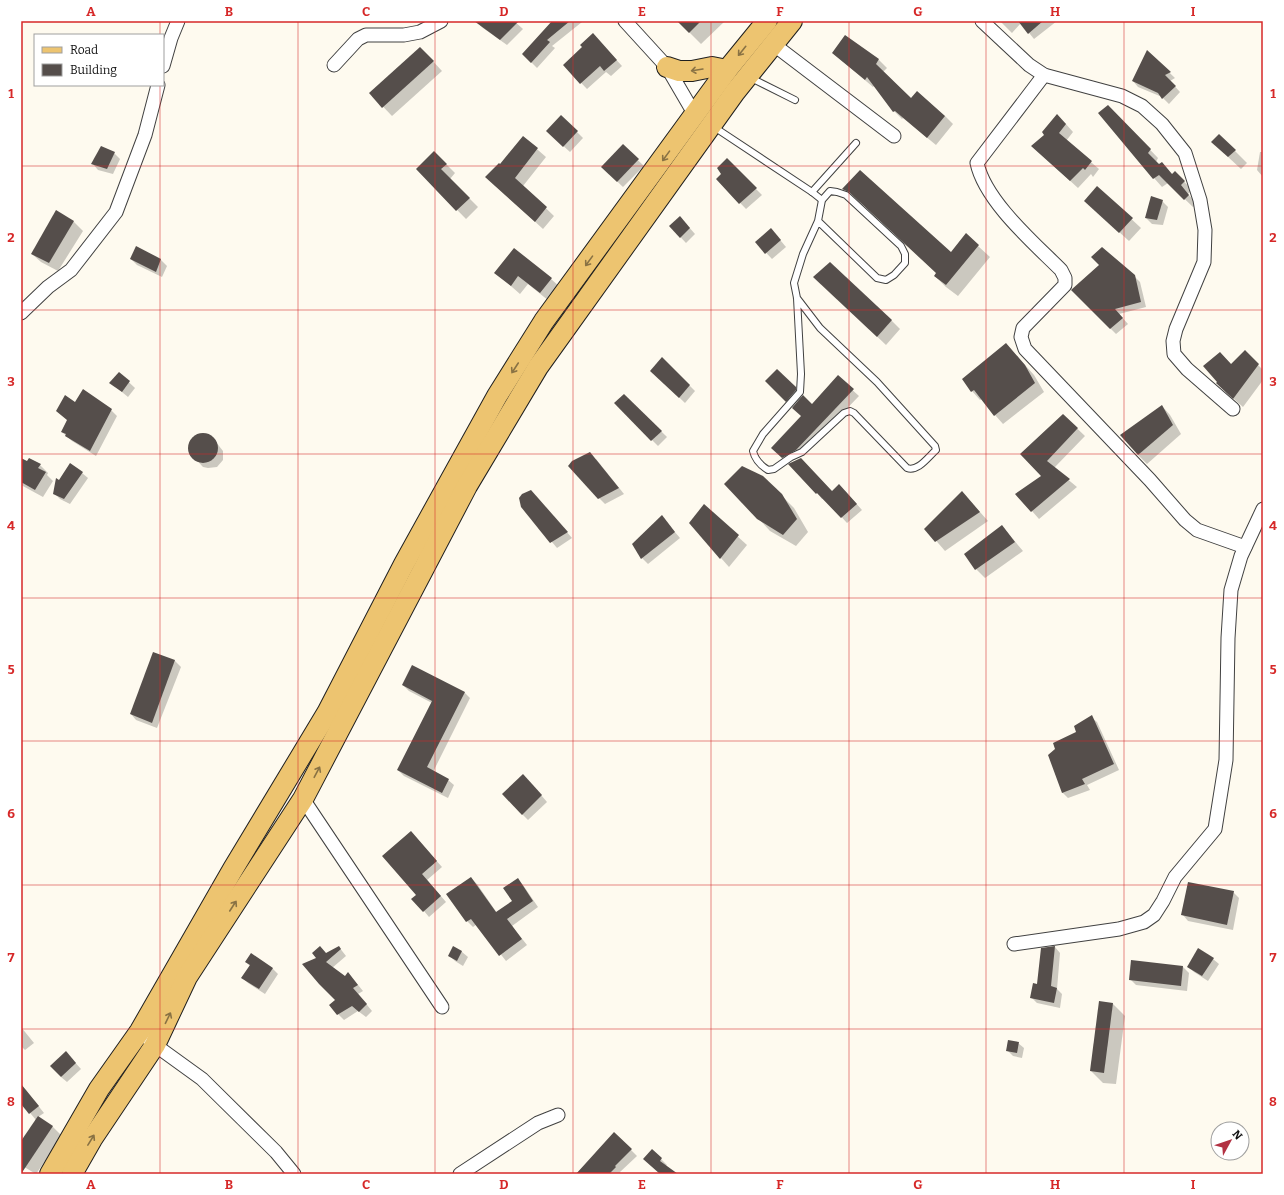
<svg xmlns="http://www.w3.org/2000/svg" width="1284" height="1195" viewBox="0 0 1284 1195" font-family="Bitter,serif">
	<rect width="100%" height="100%" fill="#fefaef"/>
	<g fill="#0003">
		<path d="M479,21H514L523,29L507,45L483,28L478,23Z"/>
		<path d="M550,21L582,22L552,46L555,48L537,68L529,60L552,22Z"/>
		<path d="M678,21H725L701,44Z"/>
		<path d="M1000,21H1057L1034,39L1021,23L1012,33Z"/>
		<path d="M598,40L622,66L611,76L606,72L587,89L564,65Z"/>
		<path d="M1148,52L1175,78L1170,81L1180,92L1169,104L1162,97L1138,87L1133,81Z"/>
		<path d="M833,53L879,60L887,68L883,72L912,99L945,116L953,124L936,145L903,118L902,119L894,111L875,85L873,87Z"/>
		<path d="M429,57L442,71L392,116L371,94Z"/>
		<path d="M1108,106L1158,158L1156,162L1173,175L1175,172L1192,190L1188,194L1197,204L1193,207L1168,183L1162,187L1154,178Z"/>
		<path d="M561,116L583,138L570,152L547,131Z"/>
		<path d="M1065,123L1073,132L1066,141L1099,169L1093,177L1091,174L1078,188L1032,146Z"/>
		<path d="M1219,135L1247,163L1241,169L1212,142Z"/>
		<path d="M523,137L546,157L523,186L554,216L543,229L495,185L500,166Z"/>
		<path d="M623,146L644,166L623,187L602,167Z"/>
		<path d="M434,152L455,173L450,179L478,207L466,219L417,169Z"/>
		<path d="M1260,152H1263V177L1257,170Z"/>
		<path d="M114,153L120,159L113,174L98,170L93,164Z"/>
		<path d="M727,160L762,195L746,209L717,179L723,174Z"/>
		<path d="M860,171L952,254L966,235L990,257L958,296L946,287L935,276L937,273L862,203L854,200L843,189Z"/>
		<path d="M1097,187L1141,228L1129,241L1095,210Z"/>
		<path d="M1162,201L1168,207L1163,225L1152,224L1146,218Z"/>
		<path d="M57,212L74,222L83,231L58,271L41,262L32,254Z"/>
		<path d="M680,217L695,234L686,243L670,226Z"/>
		<path d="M776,235L786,247L772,259L756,242Z"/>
		<path d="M137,247L161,260L167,266L162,277L137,265L131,259Z"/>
		<path d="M496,273L551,279L560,287L549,301L528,284L520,294Z"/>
		<path d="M1134,276L1140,282L1146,307L1119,314L1128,324L1116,334L1072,290Z"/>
		<path d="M824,286L891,320L900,329L886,345Z"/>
		<path d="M1006,344L1034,375L1044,392L1003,424L995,415L982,399L980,400L972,391Z"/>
		<path d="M1245,352L1263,370V380L1243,407L1226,392L1220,353L1232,365Z"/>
		<path d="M662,358L695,391L685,403L657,376Z"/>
		<path d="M777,370L801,394V399L812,405L838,377L859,396L802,455L788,463L773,448L802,416L766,381Z"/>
		<path d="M119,373L135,388L128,397L111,383Z"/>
		<path d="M624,395L667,437L658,446L615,403Z"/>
		<path d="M75,404L111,410L117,416L96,456L72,441L62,432L68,420L58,411Z"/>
		<path d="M1162,406L1170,415L1181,434L1147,464L1138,455Z"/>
		<path d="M1063,415L1085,436L1054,468L1077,487L1039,519L1032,511L1042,476L1021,454Z"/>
		<path d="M203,434L212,437L223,451V460L217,467L208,468L203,467L191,454L189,450L191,441L198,435Z"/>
		<path d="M21,459L28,463L40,465L48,473L47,475L53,481L43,497L21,485Z"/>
		<path d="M596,459L624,494L605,504L599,498Z"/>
		<path d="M790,465L832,492L845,491L862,510L847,523L824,498L822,499L817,493Z"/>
		<path d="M82,473L88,478L70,504L60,499L54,493L60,481Z"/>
		<path d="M763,477L794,508L808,532L796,546L770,531L758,518Z"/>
		<path d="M531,491L572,538L557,548L522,506Z"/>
		<path d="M962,492L988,521L945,551L926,529Z"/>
		<path d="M704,506L747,545L729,567L721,558Z"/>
		<path d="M662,517L680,538L648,564L642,558Z"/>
		<path d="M1002,526L1023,551L985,578L976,569Z"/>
		<path d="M154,653L175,661L181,667L157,728L136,720L131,714Z"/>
		<path d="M403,685L464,692L470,698L433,772L448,780L454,785L448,798L404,776L398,770L432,703L409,691Z"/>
		<path d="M1091,717L1097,722L1119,770L1087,785L1090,790L1068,798L1062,792L1078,732Z"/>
		<path d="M529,781L547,802L528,820L522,814Z"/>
		<path d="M416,838L442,867L427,880L446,902L429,917L424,911L417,895Z"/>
		<path d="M471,878L477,884L497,913L513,901L517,879L523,885L538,907L512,926L527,945L506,961L477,924L473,927L467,921Z"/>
		<path d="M1233,892L1239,898L1233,930L1188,921L1183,915Z"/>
		<path d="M339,947L346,956L332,968L345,978L354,980L363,991L358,994L372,1011L366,1017L358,1011L344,1020L338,1014L337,1000L320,983L326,954Z"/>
		<path d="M454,947L462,952L468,957L463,966L455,961L449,955Z"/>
		<path d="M1055,947L1060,953L1057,989L1062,994L1060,1008L1037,1003L1031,997Z"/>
		<path d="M1213,959L1219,964L1208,981L1194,972L1188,967Z"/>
		<path d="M246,962L272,968L278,974L265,994L248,983L243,978L250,966Z"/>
		<path d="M1132,962L1183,967L1189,973L1187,991L1136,985L1130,979Z"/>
		<path d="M1100,1002L1113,1004L1125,1016L1116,1084L1103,1083L1091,1071Z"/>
		<path d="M21,1027L34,1043L25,1050L21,1046Z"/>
		<path d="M1018,1043L1024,1048L1022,1058L1013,1056L1007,1050Z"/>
		<path d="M72,1059L81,1069L67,1082L61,1077Z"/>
		<path d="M21,1084L44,1113L38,1117L53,1127L62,1136L36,1174L21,1165V1143L36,1120L21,1102Z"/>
		<path d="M614,1133L637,1156L620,1172L621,1174H576L603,1147Z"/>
		<path d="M652,1150L667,1165L666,1166L677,1174H660Z"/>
	</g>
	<g fill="#554e4b">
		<path d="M474,21H519L500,40Z"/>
		<path d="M552,21H570L547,40L550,42L531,63L522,54Z"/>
		<path d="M677,21H701L689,33Z"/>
		<path d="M1018,21H1043L1028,34Z"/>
		<path d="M593,33L617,60L604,71L600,66L580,84L563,65L582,47L580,45Z"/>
		<path d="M845,35L879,59L876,64L911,98L917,91L945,116L927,138L895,111L893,112L867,77L865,80L832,53Z"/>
		<path d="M420,47L434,61L382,108L369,93Z"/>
		<path d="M1147,50L1171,72L1165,75L1176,86L1162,99L1158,93L1132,81Z"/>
		<path d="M1108,105L1151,149L1148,153L1159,164L1162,162L1172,174L1175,171L1185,181L1181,185L1189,195L1184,200L1159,175L1153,179L1098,113Z"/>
		<path d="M1057,114L1066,124L1059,133L1092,161L1085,170L1083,168L1070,181L1031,146L1044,135L1042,132Z"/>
		<path d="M561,115L578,131L563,147L546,131Z"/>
		<path d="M1219,134L1236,150L1228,157L1211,142Z"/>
		<path d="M523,136L538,148L515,178L547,207L535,222L485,177L499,163L500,164Z"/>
		<path d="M623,144L639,159L617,182L601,167Z"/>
		<path d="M101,146L115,152L107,169L91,164Z"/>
		<path d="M434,151L447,164L441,169L470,198L456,211L416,169Z"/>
		<path d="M727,158L757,188L739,204L716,179L721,174L717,168Z"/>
		<path d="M860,170L951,252L966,233L979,245L946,285L934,276L936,273L849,192L842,189Z"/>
		<path d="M1097,186L1133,218L1119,233L1084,201Z"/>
		<path d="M1151,196L1163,200L1157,220L1145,218Z"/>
		<path d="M56,210L74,221L49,263L31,254Z"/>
		<path d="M680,216L690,228L680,238L669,226Z"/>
		<path d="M771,228L781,240L765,254L755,242Z"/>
		<path d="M136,246L161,259L156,272L130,259Z"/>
		<path d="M1102,247L1135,275L1141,302L1115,309L1123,318L1110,329L1071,290L1099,265L1091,257Z"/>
		<path d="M514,248L552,278L540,293L518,276L511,286L494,273Z"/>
		<path d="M830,262L892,320L877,337L813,277Z"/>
		<path d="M1006,343L1025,365L1035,383L994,416L974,390L971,392L962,379Z"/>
		<path d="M1245,350L1259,364L1233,399L1216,383L1217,382L1203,366L1220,352L1231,364Z"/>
		<path d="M662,357L690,385L679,398L650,371Z"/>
		<path d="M777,369L796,387V390L786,402L765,381Z"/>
		<path d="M119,372L130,381L122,392L109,383Z"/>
		<path d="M838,375L854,389L796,450L782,458L771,448L801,416L792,408L803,395L812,404Z"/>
		<path d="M83,389L112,409L90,451L65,436L66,434L61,432L67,420L56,411L65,395L75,402Z"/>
		<path d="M624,394L662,431L651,441L614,403Z"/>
		<path d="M1162,405L1173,425L1138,455L1120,435Z"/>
		<path d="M1063,414L1078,428L1047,461L1070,479L1031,512L1015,494L1041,476L1020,454Z"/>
		<circle cx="203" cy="448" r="15"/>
		<path d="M590,452L619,488L598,499L568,466L572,461Z"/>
		<path d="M21,458L27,461L29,458L41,464L38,468L46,472L35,490L21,482Z"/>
		<path d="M801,458L832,491L839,484L857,504L841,518L817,493L816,494L788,464Z"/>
		<path d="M70,463L83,472L64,499L53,494L56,478L59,480Z"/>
		<path d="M742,466L763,476L782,494L797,519L783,535L757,519L724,484Z"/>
		<path d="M531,490L568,532L550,543L521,507L519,498L522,494Z"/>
		<path d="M962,491L980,512L935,542L924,529Z"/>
		<path d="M704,504L739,535L720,559L689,523Z"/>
		<path d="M662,515L675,532L641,559L632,544Z"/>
		<path d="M1002,525L1015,542L975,570L964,554Z"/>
		<path d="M153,652L175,660L152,723L130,714Z"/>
		<path d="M412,665L465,692L427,767L449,779L442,793L397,770L432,701L402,685Z"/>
		<path d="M1092,715L1114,764L1082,779L1085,784L1062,793L1048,755L1055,749L1053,743L1076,732L1074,726Z"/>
		<path d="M523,774L542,795L522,815L502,794Z"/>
		<path d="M411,831L437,861L422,874L441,896L423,912L411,899L416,895L382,856Z"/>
		<path d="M471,877L496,912L512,901L503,888L518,878L533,901L507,919L522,939L499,956L471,919L466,922L446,894Z"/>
		<path d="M1188,882L1234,891L1227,925L1181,915Z"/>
		<path d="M320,946L326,953L339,946L341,949L326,962L345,976L348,972L358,985L353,988L367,1004L359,1012L352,1006L337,1015L329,1005L335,1000L319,984L302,964L316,958L312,953Z"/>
		<path d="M453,946L462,951L457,961L448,956Z"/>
		<path d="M1055,946L1051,986L1057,988L1054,1003L1030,998L1033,983L1037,984L1041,948Z"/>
		<path d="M1198,948L1214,958L1202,976L1187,967Z"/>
		<path d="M251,953L273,968L259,989L241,978L250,965L245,962Z"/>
		<path d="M1131,960L1183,966L1181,986L1129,980Z"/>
		<path d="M1099,1001L1113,1003L1104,1073L1090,1071Z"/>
		<path d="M1008,1040L1019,1042L1017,1053L1006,1051Z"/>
		<path d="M66,1051L76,1063L61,1077L50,1066Z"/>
		<path d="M21,1084L39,1106L29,1114L21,1104Z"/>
		<path d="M38,1116L53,1126L21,1174V1141Z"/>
		<path d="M614,1132L632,1149L615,1166L616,1167L609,1174H576Z"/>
		<path d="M652,1149L662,1158L660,1161L678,1174H660L643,1159Z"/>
	</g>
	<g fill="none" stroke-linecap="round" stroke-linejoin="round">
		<g stroke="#414141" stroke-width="8">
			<g id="lane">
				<path d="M751,78L795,100"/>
				<path d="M714,127L812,192L822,200"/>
				<path d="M812,192L856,143"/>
				<path d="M797,298L820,328L877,382L935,446L936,450C928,457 918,472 907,468L854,413L850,411L844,413L802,452L791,457L774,469L768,470C760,465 755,460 753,451L763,434L800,392L801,374L797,298L794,283L803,254L818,221L822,200L830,191L837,192L846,195L901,246L905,254V263L894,275L886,280L877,278L818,221"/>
			</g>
		</g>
		<g stroke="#414141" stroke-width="15">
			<g id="street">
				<path d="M625,21L667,67L695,115"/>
				<path d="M982,21L1029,65L1044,75L1122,96L1142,106L1162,124L1185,153L1200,200L1205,230L1204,262L1176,329L1173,341L1174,354L1187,369L1233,409"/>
				<path d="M773,44L894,136"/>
				<path d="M334,65L358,39L366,35H404L420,32L441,21"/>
				<path d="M163,66L171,38L178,21"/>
				<path d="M1044,75L977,163C985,201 1034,243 1061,270L1065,278V285L1023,328L1021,337L1025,349L1150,480L1185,520L1197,530L1245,547"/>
				<path d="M21,313L48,287L71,270L116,212L145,135L158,85"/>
				<path d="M303,799L442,1007"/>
				<path d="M1014,944L1119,929L1144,922L1154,915L1163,901L1175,877L1215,829L1226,760L1228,638L1231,590L1241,556L1263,509"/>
				<path d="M149,1040L155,1045L202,1079L276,1152L294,1174"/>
				<path d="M460,1174L538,1123L558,1115"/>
			</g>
		</g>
		<g stroke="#1f1f1f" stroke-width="22">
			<g id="primary">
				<path d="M667,67L679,71H692L712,67L727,70"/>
				<path d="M50,1174L99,1089L140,1031L233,869L327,713L404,564L497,396L544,321L727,70L767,21"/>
				<path d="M72,1174L92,1139L155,1045L187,977L303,799L467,486L538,367L735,92L792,21"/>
			</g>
		</g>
		<use href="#lane" stroke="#fff" stroke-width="6"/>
		<use href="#street" stroke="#fff" stroke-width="13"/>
		<use href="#primary" stroke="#edc470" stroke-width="20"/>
	</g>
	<defs><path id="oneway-shaft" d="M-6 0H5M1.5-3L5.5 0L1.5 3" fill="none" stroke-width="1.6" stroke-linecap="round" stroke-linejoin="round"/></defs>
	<g stroke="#897244">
		<use href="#oneway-shaft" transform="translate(742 51) rotate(129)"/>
		<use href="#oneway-shaft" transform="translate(697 70) rotate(171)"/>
		<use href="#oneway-shaft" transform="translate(666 156) rotate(126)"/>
		<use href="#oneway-shaft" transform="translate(589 261) rotate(126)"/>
		<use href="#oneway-shaft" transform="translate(515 368) rotate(123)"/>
		<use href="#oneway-shaft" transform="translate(317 772) rotate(-62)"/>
		<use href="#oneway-shaft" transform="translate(233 906) rotate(-57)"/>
		<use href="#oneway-shaft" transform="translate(168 1018) rotate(-64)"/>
		<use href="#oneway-shaft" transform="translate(91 1140) rotate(-58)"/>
	</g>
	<path fill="none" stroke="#d62828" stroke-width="1" stroke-opacity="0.55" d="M160,21V35M298,21V1174M435,21V1174M573,21V1174M711,21V1174M849,21V1174M986,21V1174M1124,21V1174M160,85V1174M21,166H1263M21,310H1263M21,454H1263M21,598H1263M21,741H1263M21,885H1263M21,1029H1263"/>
	<rect width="1284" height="1195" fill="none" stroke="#ffffff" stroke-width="44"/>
	<rect x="34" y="34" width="130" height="52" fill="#ffffff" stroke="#9f9f9f"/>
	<rect x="42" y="47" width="20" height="6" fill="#edc470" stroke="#9f9f9f"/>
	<text x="70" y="54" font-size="12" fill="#0e0e0e">Road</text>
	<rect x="42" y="64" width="20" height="12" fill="#554e4b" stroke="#9f9f9f"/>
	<text x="70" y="74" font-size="12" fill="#0e0e0e">Building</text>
	<g transform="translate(1230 1141) rotate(50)"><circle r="19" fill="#ffffff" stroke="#9f9f9f"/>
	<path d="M0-3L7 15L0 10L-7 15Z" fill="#b23142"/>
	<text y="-6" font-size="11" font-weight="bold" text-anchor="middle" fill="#0e0e0e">N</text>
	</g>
	<rect x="22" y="22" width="1240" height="1151" fill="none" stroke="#d62828" stroke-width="1.5"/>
	<g font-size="13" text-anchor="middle" font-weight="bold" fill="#d62828">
		<text x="91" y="16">A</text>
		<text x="229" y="16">B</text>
		<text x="366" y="16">C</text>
		<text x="504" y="16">D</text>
		<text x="642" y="16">E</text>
		<text x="780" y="16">F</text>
		<text x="918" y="16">G</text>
		<text x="1055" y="16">H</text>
		<text x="1193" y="16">I</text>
		<text x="11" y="98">1</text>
		<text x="1273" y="98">1</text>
		<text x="11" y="242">2</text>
		<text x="1273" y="242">2</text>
		<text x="11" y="386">3</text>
		<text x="1273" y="386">3</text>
		<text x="11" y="530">4</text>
		<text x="1273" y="530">4</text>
		<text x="11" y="674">5</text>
		<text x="1273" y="674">5</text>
		<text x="11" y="818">6</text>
		<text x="1273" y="818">6</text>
		<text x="11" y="962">7</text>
		<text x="1273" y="962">7</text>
		<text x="11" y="1106">8</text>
		<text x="1273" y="1106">8</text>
		<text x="91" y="1189">A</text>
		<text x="229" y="1189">B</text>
		<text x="366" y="1189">C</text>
		<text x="504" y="1189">D</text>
		<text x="642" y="1189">E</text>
		<text x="780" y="1189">F</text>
		<text x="918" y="1189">G</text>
		<text x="1055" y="1189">H</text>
		<text x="1193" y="1189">I</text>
	</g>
</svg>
